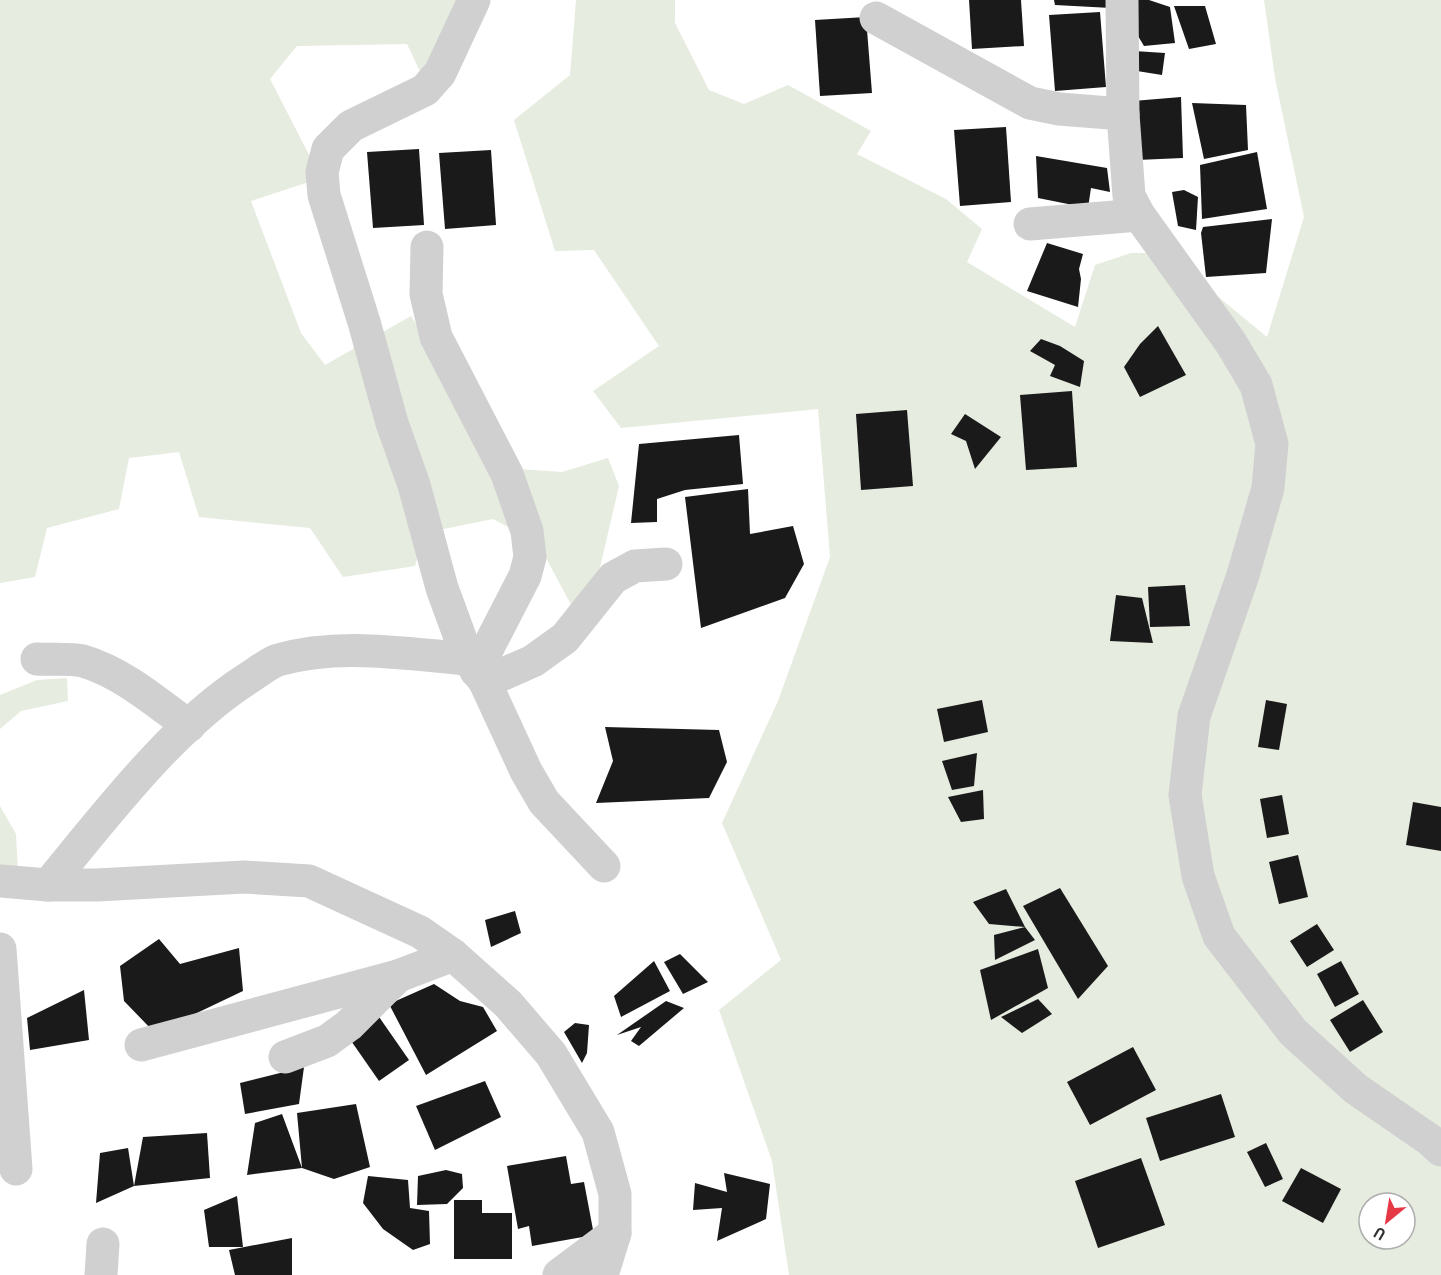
<svg xmlns="http://www.w3.org/2000/svg" width="1441" height="1275" viewBox="0 0 1441 1275" font-family="Barlow,sans-serif">
	<rect width="100%" height="100%" fill="#fff"/>
	<g fill="#e6ecdf" fill-rule="evenodd">
		<path d="M0,0H477L432,97L407,44L297,46L270,79L321,178L251,201L301,333L325,365L411,316L506,468L562,472L608,458L619,486L598,576L576,614L538,543L493,519L424,533L415,566L343,577L310,528L199,517L179,452L129,458L119,509L47,528L35,577L0,583Z"/>
		<path d="M576,0H675V23L709,90L744,104L788,85L871,131L857,154L946,199L982,229L967,262L1075,327L1095,265L1131,253H1165L1267,337L1304,217L1275,78L1264,0H1441V1275H789L772,1161L719,1010L781,960L722,823L778,701L830,557L818,409L621,428L593,391L659,346L594,250L555,251L514,120L570,75ZM1369,1203H1405V1239H1369Z"/>
		<path d="M67,678L68,701L21,711L0,729V695L37,680Z"/>
		<path d="M0,806L16,834L18,873L0,870Z"/>
	</g>
	<g fill="#1a1a1a">
		<path d="M969,0H1021L1024,46L972,49Z"/>
		<path d="M1054,0H1107L1111,8L1055,5Z"/>
		<path d="M1137,0H1149L1170,7L1175,43L1144,46L1132,26Z"/>
		<path d="M1174,6H1205L1216,44L1189,49Z"/>
		<path d="M1100,12L1106,87L1055,91L1049,15Z"/>
		<path d="M866,17L872,93L820,96L815,20Z"/>
		<path d="M1134,51L1165,53L1162,75L1137,71Z"/>
		<path d="M1181,97L1183,158L1137,160L1133,101Z"/>
		<path d="M1192,103L1246,105L1248,150L1204,159Z"/>
		<path d="M1006,127L1011,202L960,206L954,130Z"/>
		<path d="M419,149L424,225L373,228L367,152Z"/>
		<path d="M491,150L496,225L445,229L439,153Z"/>
		<path d="M1257,152L1267,209L1202,219L1200,165Z"/>
		<path d="M1036,156L1107,168L1110,192L1091,188L1088,208L1038,198Z"/>
		<path d="M1184,190L1198,197L1196,230L1178,226L1172,192Z"/>
		<path d="M1272,219L1266,273L1206,277L1201,233L1203,227Z"/>
		<path d="M1047,243L1083,254L1079,269L1081,279L1078,307L1027,291Z"/>
		<path d="M1158,326L1186,375L1140,397L1124,367L1140,344Z"/>
		<path d="M1041,339L1060,346L1084,361L1080,387L1050,376L1055,365L1030,351Z"/>
		<path d="M1072,391L1077,467L1026,470L1020,395Z"/>
		<path d="M907,410L913,486L861,490L856,414Z"/>
		<path d="M965,414L1001,437L975,469L966,441L951,434Z"/>
		<path d="M739,435L743,484L685,490L657,499V522L631,523L639,444Z"/>
		<path d="M748,489L750,534L793,526L804,564L785,598L701,628L685,497Z"/>
		<path d="M1185,585L1190,626L1150,627L1148,587Z"/>
		<path d="M1116,595L1142,598L1153,643L1110,641Z"/>
		<path d="M982,700L988,732L944,742L937,709Z"/>
		<path d="M1266,700L1287,704L1279,750L1258,747Z"/>
		<path d="M605,727L719,730L727,762L709,798L596,803L613,761Z"/>
		<path d="M977,753L974,786L952,790L942,761Z"/>
		<path d="M983,790L984,819L961,822L948,797Z"/>
		<path d="M1282,795L1289,834L1267,838L1260,799Z"/>
		<path d="M1413,802L1441,807V851L1406,845Z"/>
		<path d="M1298,855L1308,897L1279,904L1269,862Z"/>
		<path d="M1060,888L1108,966L1078,999L1023,906Z"/>
		<path d="M1006,889L1025,927L989,924L973,902Z"/>
		<path d="M515,911L521,933L491,947L485,920Z"/>
		<path d="M1317,924L1334,950L1307,967L1290,941Z"/>
		<path d="M1025,927L1035,940L995,960L994,935Z"/>
		<path d="M159,939L180,964L239,948L243,991L155,1033L124,1001L120,966Z"/>
		<path d="M1038,949L1048,988L991,1020L980,970Z"/>
		<path d="M680,954L708,982L683,994L664,962Z"/>
		<path d="M654,961L670,991L621,1017L614,996Z"/>
		<path d="M1341,961L1359,994L1335,1007L1317,974Z"/>
		<path d="M434,984L460,1001L483,1007L497,1031L426,1075L389,1004Z"/>
		<path d="M84,990L89,1040L30,1050L27,1018Z"/>
		<path d="M1038,999L1052,1014L1022,1033L1001,1017Z"/>
		<path d="M1363,1000L1383,1032L1350,1052L1330,1020Z"/>
		<path d="M666,1001L684,1008L639,1046L631,1041L641,1027L617,1035Z"/>
		<path d="M377,1014L409,1060L379,1081L347,1035Z"/>
		<path d="M575,1023L589,1025L587,1053L582,1063L564,1032Z"/>
		<path d="M1133,1047L1156,1090L1090,1125L1067,1082Z"/>
		<path d="M304,1067L299,1104L245,1114L240,1083Z"/>
		<path d="M485,1081L501,1117L435,1150L416,1106Z"/>
		<path d="M1221,1094L1235,1137L1160,1161L1146,1118Z"/>
		<path d="M356,1104L370,1167L334,1179L302,1168L247,1175L255,1123L282,1114L302,1168L297,1113Z"/>
		<path d="M207,1133L210,1178L134,1186L143,1137Z"/>
		<path d="M1266,1143L1283,1179L1265,1187L1247,1152Z"/>
		<path d="M128,1148L134,1186L96,1203L100,1153Z"/>
		<path d="M566,1156L571,1184L584,1182L594,1235L532,1246L529,1226L518,1229L507,1166Z"/>
		<path d="M1141,1158L1165,1225L1098,1248L1075,1181Z"/>
		<path d="M1301,1168L1341,1189L1323,1223L1282,1201Z"/>
		<path d="M446,1170L462,1174L463,1188L447,1204L417,1205L418,1176Z"/>
		<path d="M724,1173L770,1184L766,1219L717,1241L722,1208L693,1210L695,1183L727,1192Z"/>
		<path d="M368,1176L408,1180L410,1208L429,1211L430,1244L413,1250L383,1229L363,1203Z"/>
		<path d="M237,1196L243,1247H209L204,1210Z"/>
		<path d="M454,1200H482V1213H512V1259H454Z"/>
		<path d="M292,1238V1275H235L229,1250Z"/>
	</g>
	<g fill="none" stroke-linecap="round" stroke-linejoin="round">
		<g stroke="#d0d0d0" stroke-width="33">
			<path d="M474,0L440,73L425,90L351,126L328,149L322,172L324,195L364,322L392,423L414,485L442,588L468,659L485,682L526,771L544,802L604,866"/>
			<path d="M1122,0L1123,114L1129,196L1139,215L1231,343L1256,385L1272,444L1268,488L1243,575L1194,716L1185,795L1198,876L1219,936L1293,1032L1356,1089L1430,1140L1441,1150"/>
			<path d="M876,18L1030,103L1059,109L1123,114"/>
			<path d="M1030,224L1139,215"/>
			<path d="M427,247L426,294L436,337L507,474L527,531L530,557L525,576L476,671"/>
			<path d="M37,659C51,660 69,658 83,661C123,673 156,702 189,726"/>
			<path d="M485,682L533,661L565,638L613,578L635,566L666,564"/>
			<path d="M0,881L48,885H97L244,877L309,881L420,932L453,955L508,1004L551,1054L598,1132L615,1194V1233L602,1275"/>
			<path d="M48,885C105,816 172,727 247,679C257,673 267,664 278,660C340,642 406,654 468,659"/>
			<path d="M0,949L16,1169"/>
			<path d="M141,1045L398,976L453,955"/>
			<path d="M285,1057L327,1041L349,1025L398,976"/>
			<path d="M101,1275L103,1244"/>
			<path d="M559,1275L615,1233"/>
		</g>
	</g>
	<g transform="translate(1387 1221) rotate(210)"><circle r="28" fill="#ffffff" stroke="#adadad" stroke-width="1.5"/>
	<path d="M0-4.5L10 22L0 15L-10 22Z" fill="#e63946"/>
	<text y="-9" font-size="16" font-weight="bold" text-anchor="middle" fill="#333333">U</text>
	</g>
</svg>
